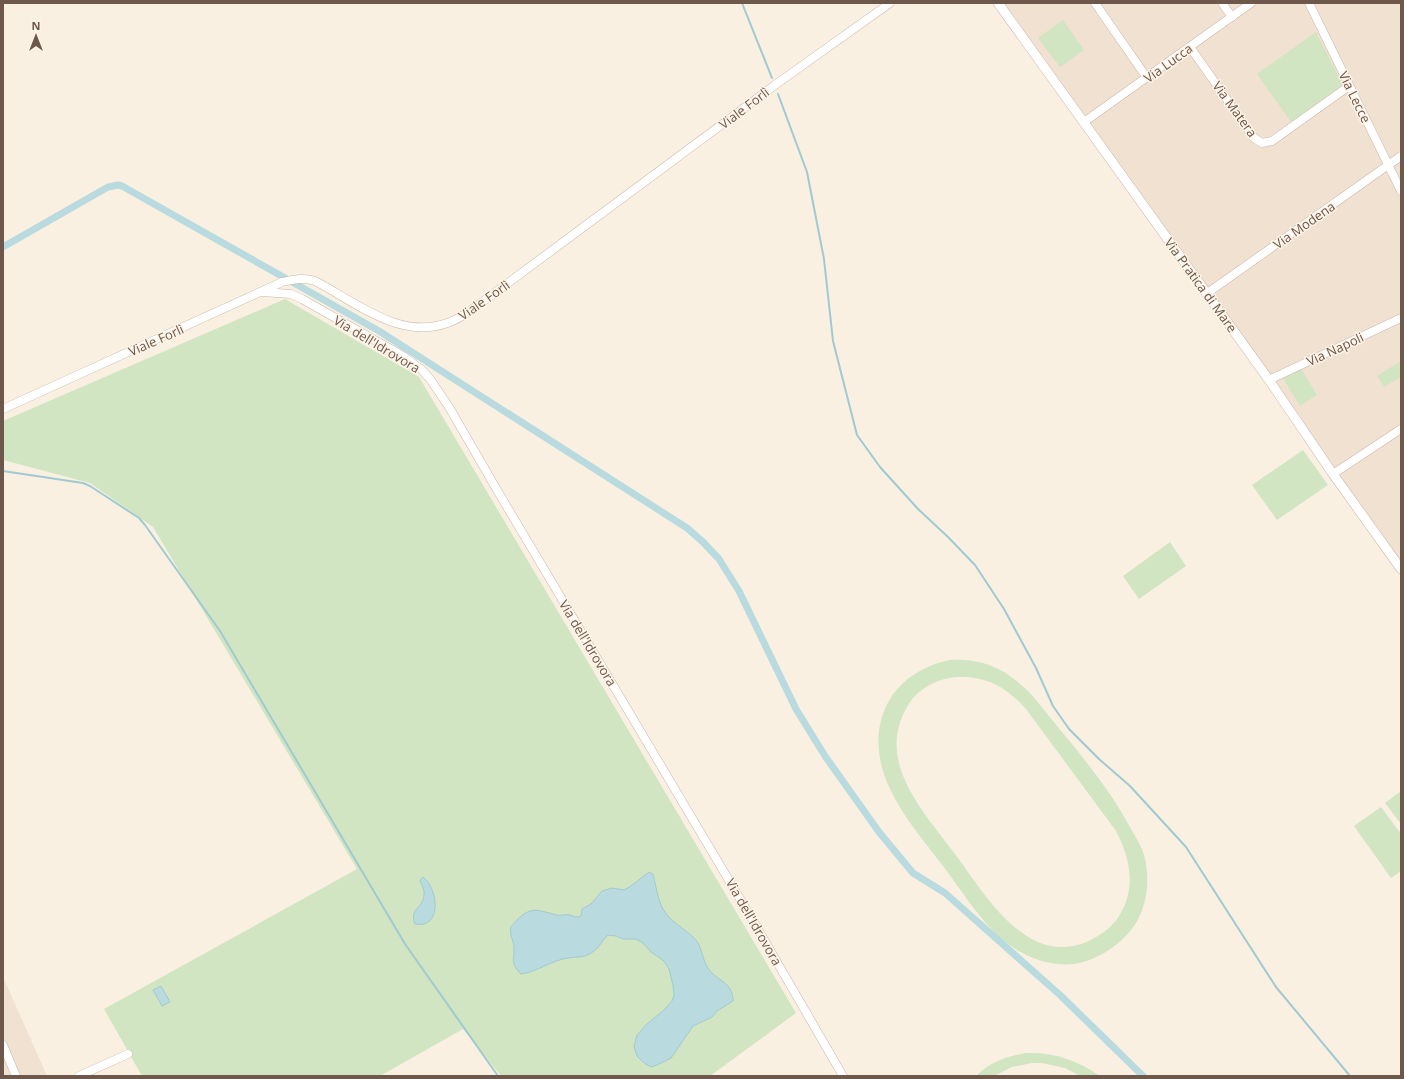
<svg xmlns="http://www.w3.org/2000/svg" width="1404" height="1079" viewBox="0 0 1404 1079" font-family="'Open Sans',sans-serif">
	<rect width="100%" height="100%" fill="#f9f0e2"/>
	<g fill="#f0e1d1">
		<path d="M999,3H1401V561L1265,372Z"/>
		<path d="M3,977L47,1076H3Z"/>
	</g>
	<g fill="#d1e5c2" fill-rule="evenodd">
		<path d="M1063,20L1084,50L1060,67L1038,38Z"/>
		<path d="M1316,32L1343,85L1291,122L1257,74Z"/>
		<path d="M285,299L419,377L796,1013L710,1076H501L463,1029L380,1076H142L104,1009L357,869L153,527L90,483L3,460V421Z"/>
		<path d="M1401,361V377L1384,387L1377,376Z"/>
		<path d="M1300,367L1317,395L1300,406L1283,378Z"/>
		<path d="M1303,450L1328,485L1277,520L1252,485Z"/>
		<path d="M1170,542L1186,566L1139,599L1123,576Z"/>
		<path d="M950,660C986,658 1007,670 1032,695C1066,738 1104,779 1130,827C1135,836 1141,845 1144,855C1150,876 1148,903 1136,923C1126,939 1109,952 1092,959C1056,974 1018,956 993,931C974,911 959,887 943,866C924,841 903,817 890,789C862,731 886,673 950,660ZM956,677C987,676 1005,686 1026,709L1116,831C1130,858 1137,888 1119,916C1111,929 1098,937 1084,943C1025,965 984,893 955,854C924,812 875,762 907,707C917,689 936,679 956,677Z"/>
		<path d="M1401,791V824L1385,803Z"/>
		<path d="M1381,807L1401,834V871L1391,878L1354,826Z"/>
		<path d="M1026,1053C1054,1052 1077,1060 1100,1076H1080L1065,1068L1042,1063H1032L1012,1067L994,1076H976C990,1062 1007,1056 1026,1053Z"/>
	</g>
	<g fill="#b9dbe0" stroke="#a0cad1">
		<path d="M649,872L653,874C656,885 657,898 663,909C670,922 684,928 694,938C702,945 702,960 708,968C717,982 733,981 733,1001L717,1011L712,1017L693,1026L671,1058L657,1065L651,1067L644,1063L637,1056L634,1046L637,1035L647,1024L664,1010L672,1001L674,995L673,985L669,969L664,961L651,952L643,943L636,939H623L616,936L608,935C602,940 600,947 594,951C584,959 579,956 568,958C552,960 537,972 521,974C509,962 515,959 514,946C513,940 509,933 511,927C512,925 515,922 517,920C532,905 539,911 557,915C561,916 565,914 569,915C572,915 574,917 578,917L581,916L582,909L591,904L602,891L612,888L624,890L631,886Z"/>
		<path d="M423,877C438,888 443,929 415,924C409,908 423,909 424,895C425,889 421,885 420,880Z"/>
		<path d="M161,986L170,1002L162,1006L153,990Z"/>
	</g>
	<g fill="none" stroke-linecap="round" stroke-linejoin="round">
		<g stroke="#a0cad1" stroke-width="2">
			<path d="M742,3L772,78"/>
			<path d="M778,94L807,172L824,259L833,341L857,435L880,467L918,509L948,537L975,565L1004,609L1036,668L1053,706L1069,729L1099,759L1130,786L1186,847L1276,987L1350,1076"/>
			<path d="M3,471L83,483L90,486L139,518L145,525L220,631L405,944L498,1076"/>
		</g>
		<path stroke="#b9dbe0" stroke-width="7" d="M3,247L108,187L118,185L122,186L379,331L687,528L703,542L719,559L739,591L796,709L825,756L879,832L913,873L945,893L1060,995L1143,1076"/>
		<g stroke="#c8b7aa" stroke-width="9">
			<g id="minor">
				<path d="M1095,3L1147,78"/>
				<path d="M1222,3L1232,17"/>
				<path d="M1309,3L1401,191"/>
				<path d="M1190,47L1254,138L1262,143L1272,141L1349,86"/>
				<path d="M1084,122L1251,3"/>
				<path d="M262,292L291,294L302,299L403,356L422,370L430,379L449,407L497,490L752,919L843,1076"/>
				<path d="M1206,294L1401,156"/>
				<path d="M1269,380L1401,318"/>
				<path d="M3,409L282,282C293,280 303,277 315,281C356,302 401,342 450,322C461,318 471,310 481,303L775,85L890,3"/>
				<path d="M1333,474L1401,429"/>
				<path d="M3,1045L16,1076"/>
				<path d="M79,1076L128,1054"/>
			</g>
		</g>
		<g stroke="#c8b7aa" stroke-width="10">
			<path id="tertiary" d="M998,3L1269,380L1333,474L1401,569"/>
		</g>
		<use href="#minor" stroke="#fff" stroke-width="8"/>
		<use href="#tertiary" stroke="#fff" stroke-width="9"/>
	</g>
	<g text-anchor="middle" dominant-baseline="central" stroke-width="3" stroke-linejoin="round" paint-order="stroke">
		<g font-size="13" fill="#6e574b" stroke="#fdf4e7">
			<text transform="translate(1168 63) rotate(-36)">Via Lucca</text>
			<text transform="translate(1355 97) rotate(64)">Via Lecce</text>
			<text transform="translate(744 108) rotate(-37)">Viale Forlì</text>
			<text transform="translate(1235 109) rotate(54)">Via Matera</text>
			<text transform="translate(1304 225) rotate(-35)">Via Modena</text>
			<text transform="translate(1201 285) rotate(54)">Via Pratica di Mare</text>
			<text transform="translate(484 300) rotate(-35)">Viale Forlì</text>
			<text transform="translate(156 340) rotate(-24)">Viale Forlì</text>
			<text transform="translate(377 344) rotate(31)">Via dell'Idrovora</text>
			<text transform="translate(1335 349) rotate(-25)">Via Napoli</text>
			<text transform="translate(588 643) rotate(59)">Via dell'Idrovora</text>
			<text transform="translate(754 922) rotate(60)">Via dell'Idrovora</text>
		</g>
	</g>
	<rect width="1404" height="1079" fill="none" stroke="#6e574b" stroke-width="8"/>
	<g transform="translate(36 36)" stroke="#fdf4e7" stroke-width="3" paint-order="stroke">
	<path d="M0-3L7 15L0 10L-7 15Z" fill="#6e574b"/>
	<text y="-6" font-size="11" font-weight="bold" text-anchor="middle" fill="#6e574b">N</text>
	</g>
</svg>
